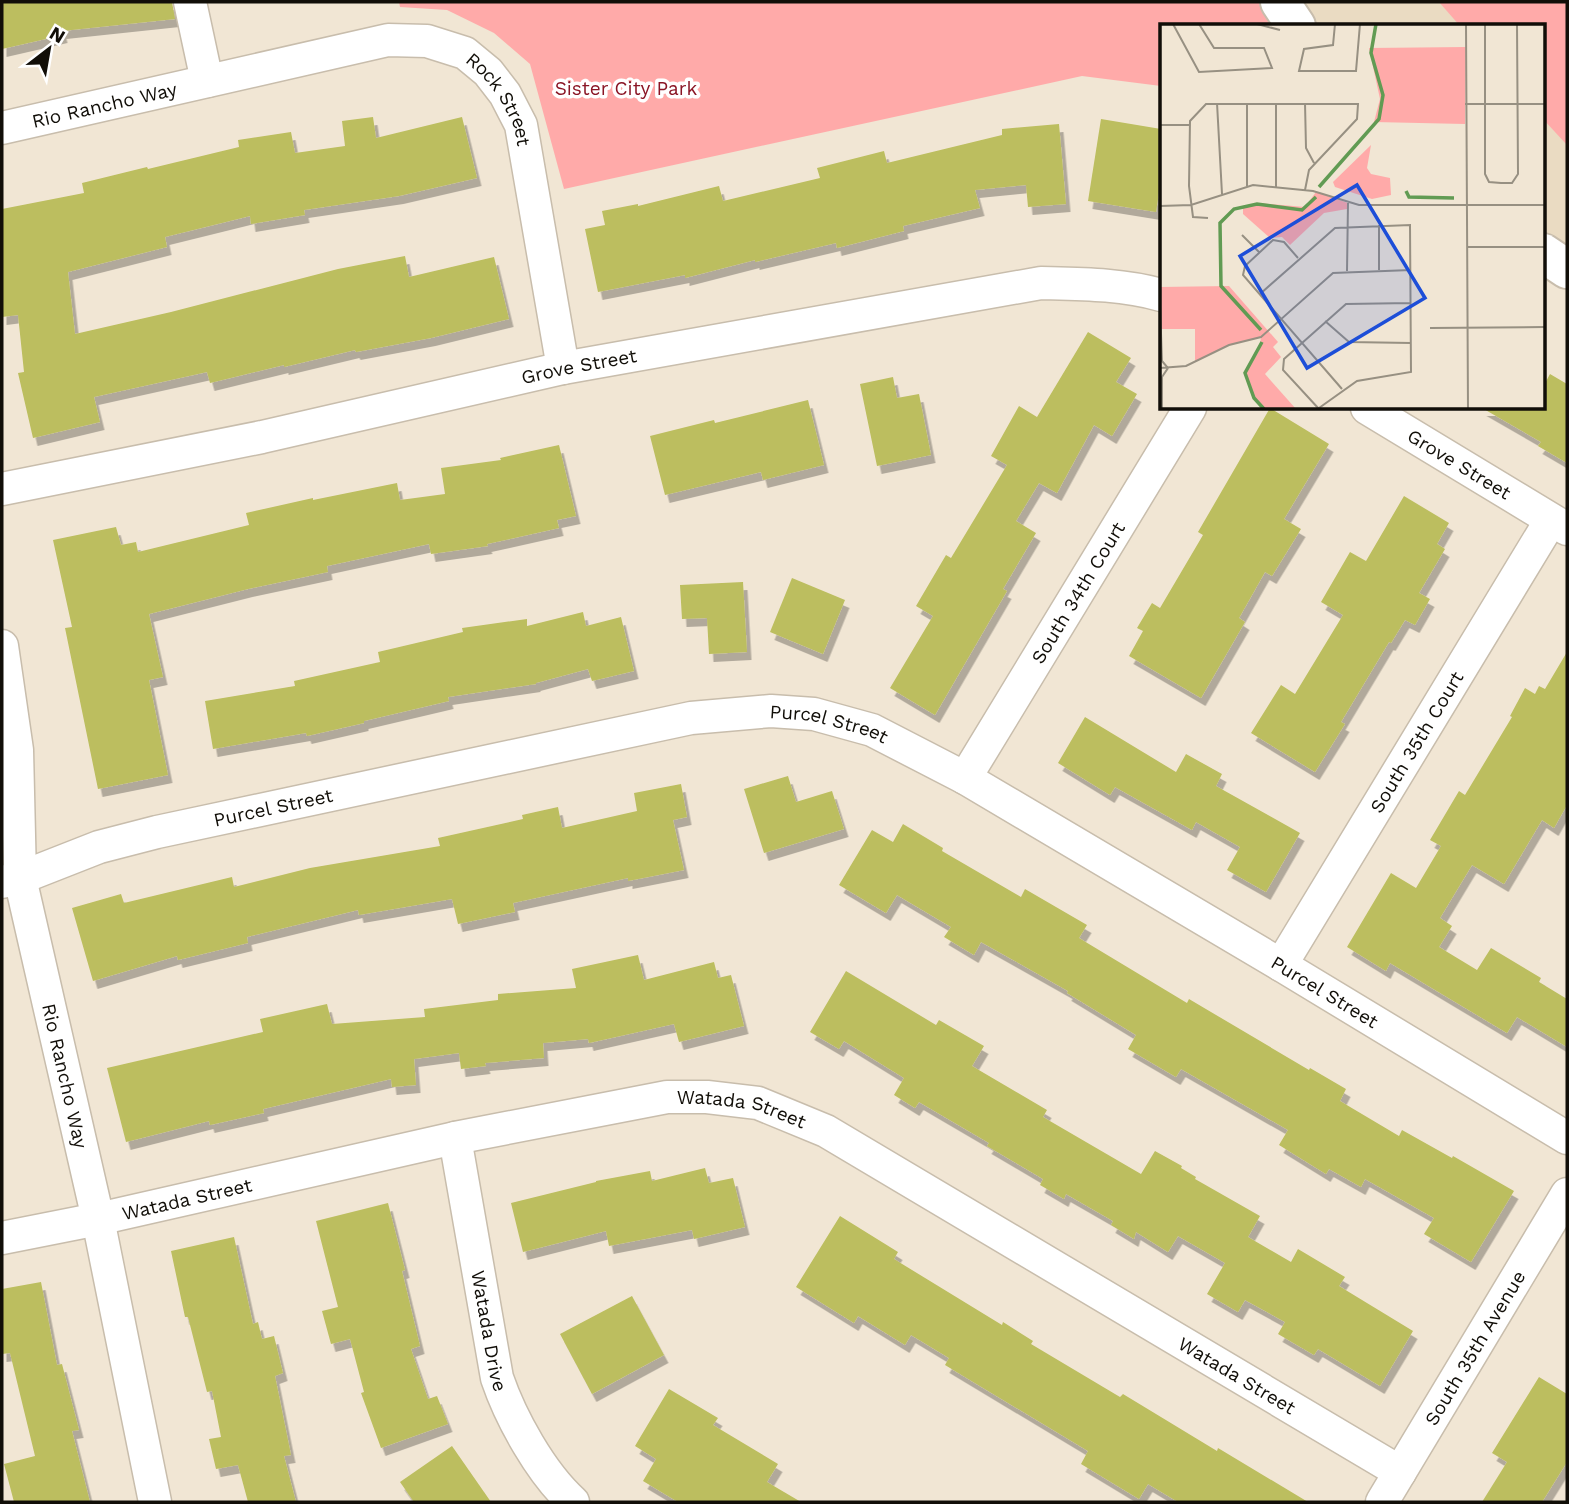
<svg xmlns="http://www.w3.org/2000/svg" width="1569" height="1504" viewBox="0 0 1569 1504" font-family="'Work Sans',sans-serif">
	<defs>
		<filter id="shadow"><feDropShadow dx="4.5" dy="8" stdDeviation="0" flood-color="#0004"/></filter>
	</defs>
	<rect width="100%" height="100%" fill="#f1e6d4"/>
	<path fill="#eadbc2" d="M1280,2H1567V269L1543,253V26H1296Z"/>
	<g fill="#ffaaa9">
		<path d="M399,2H1280L1296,26H1161V86L1082,76L564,189L530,64L494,33L447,10L400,7Z"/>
		<path d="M1439,2H1567V145L1543,119V26H1460Z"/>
	</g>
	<g fill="#bcbe5e" filter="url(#shadow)">
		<path d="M2,2H172L175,19L62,31L63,35L2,49Z"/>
		<path d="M373,117L376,138L462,117L477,178L399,196L304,210L305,215L251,224L250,216L165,237L167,247L68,272L75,334L171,312L338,269L405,256L409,277L494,257L509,319L431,338L356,352L355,350L284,367V365L210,383L207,372L94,397L100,422L33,438L18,373L24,372L18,315L2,317V209L84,193L82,183L147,167L148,169L239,147L238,140L291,132L295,153L345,146L342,121Z"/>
		<path d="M1101,119L1161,129V179L1156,212L1088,201Z"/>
		<path d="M1059,124L1066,204L1028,207L1026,185L975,190L980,208L903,226L904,231L837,248L836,243L755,262V260L685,278V275L598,292L585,229L605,225L602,211L638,204V206L719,186L723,201L820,178L817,168L884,151L887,163L1002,135V129Z"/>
		<path d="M1088,332L1131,358L1116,382L1137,394L1112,436L1094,425L1057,493L1039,483L1016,521L1036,533L1003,589L1007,591L935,715L890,688L933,616L916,606L946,555L951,558L1007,465L991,456L1019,406L1037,417Z"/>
		<path d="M1550,374L1567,384V463L1538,446L1541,442L1482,408H1543V387Z"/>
		<path d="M893,377L897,398L919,394L931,455L877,466L860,384Z"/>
		<path d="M808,400L824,465L763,480L761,472L665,495L650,436L714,420L715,423Z"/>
		<path d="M1270,408L1329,444L1284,519L1301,529L1272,576L1265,572L1239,618L1245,622L1201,698L1129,656L1143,631L1137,628L1152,603L1160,608L1203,535L1198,532Z"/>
		<path d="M559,445L576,516L557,520L559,528L487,544L488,546L431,554L429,544L327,566L328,572L248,589L149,614L163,677L149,680L168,775L98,789L65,628L72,627L53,540L116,527L121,545L136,542L138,552L249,525L246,513L313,498V500L397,483L400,500L445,494L441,468L501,460L500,458Z"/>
		<path d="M1404,496L1449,523L1437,544L1445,549L1419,593L1430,599L1415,625L1405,620L1391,643L1389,642L1341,722L1345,724L1315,772L1251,733L1281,685L1295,694L1343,615L1321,602L1350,552L1366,561Z"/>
		<path d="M792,578L845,600L823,654L770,632Z"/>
		<path d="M743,582L747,652L709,654L707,618L682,619L680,585Z"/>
		<path d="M583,612L586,626L621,617L634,671L592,681L588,669L536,683V684L448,697L449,701L364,721V723L307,736L306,733L213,749L205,701L295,686L294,681L380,662L378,652L463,632L462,628L527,619V626Z"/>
		<path d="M1567,652V805L1554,828L1542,820L1504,884L1472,865L1440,918L1452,926L1439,947L1477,970L1491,948L1541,978L1539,982L1567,999V1047L1517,1017L1507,1033L1390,963L1386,971L1347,947L1391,873L1416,888L1441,846L1430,840L1459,791L1465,795L1512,717L1510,716L1525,688L1535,694L1539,686L1545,689Z"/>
		<path d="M1085,717L1176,772L1186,754L1222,774L1216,786L1300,833L1266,892L1227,870L1240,847L1196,822L1192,830L1115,787L1110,795L1058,763Z"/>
		<path d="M788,776L796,802L832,791L844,829L764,853L744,789Z"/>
		<path d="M681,784L687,817L673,820L684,870L628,881V878L513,903L515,912L458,924L452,899L359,915L358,910L247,937L248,943L178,960L177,956L93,981L72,908L121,894L124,903L232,877L234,887L310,868L440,846L438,838L523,819L522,815L558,807L562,828L637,811L634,793Z"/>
		<path d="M903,824L943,848L942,851L1021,897L1025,889L1087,925L1079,938L1187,1003L1189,999L1309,1070L1310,1068L1346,1089L1340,1101L1399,1136L1402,1130L1452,1158L1453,1156L1514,1191L1471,1262L1424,1234L1434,1218L1365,1179L1361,1187L1329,1169L1326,1174L1279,1145L1288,1130L1181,1069L1176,1077L1128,1049L1136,1035L1067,993L1068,991L981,942L974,955L944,937L951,927L897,895L886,913L839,885L872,830L893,842Z"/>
		<path d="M638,955L644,980L714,962L718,978L731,975L744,1026L679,1042L674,1024L589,1043L588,1039L543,1043L544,1058L485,1063L486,1066L461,1069L459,1053L414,1059L416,1085L392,1087L391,1079L263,1109L264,1113L210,1125L209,1121L126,1142L107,1068L263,1032L260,1019L327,1004L332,1024L425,1017L424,1009L498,1000V994L576,988L572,969Z"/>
		<path d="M846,971L936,1025L939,1020L984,1046L972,1066L1047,1110L1043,1117L1141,1174L1155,1151L1182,1166L1181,1168L1196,1177L1195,1179L1260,1216L1248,1237L1291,1262L1298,1249L1345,1277L1339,1286L1413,1331L1380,1386L1318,1349L1314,1355L1278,1334L1285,1322L1245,1300L1238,1312L1207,1294L1225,1263L1178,1236L1168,1252L1136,1232L1134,1239L1111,1225L1113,1221L1066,1194L1064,1199L1040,1185L1043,1179L987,1146L989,1143L919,1102L915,1108L894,1095L904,1078L844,1041L839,1049L810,1032Z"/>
		<path d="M705,1168L709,1183L733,1178L745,1227L694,1239L692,1230L609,1246L606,1231L523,1252L511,1203L596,1182V1181L650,1171L652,1181Z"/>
		<path d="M388,1203L405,1270L402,1271L420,1346L411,1349L428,1399L437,1396L448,1424L381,1448L361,1393L364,1392L350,1339L331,1344L322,1311L338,1307L316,1221Z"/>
		<path d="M840,1216L898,1252L894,1259L1002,1325L1003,1322L1033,1341L1031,1344L1120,1397L1123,1394L1217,1451L1218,1448L1308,1502H1178L1148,1484L1139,1499L1081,1464L1088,1451L945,1365L949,1358L911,1335L905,1345L858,1316L854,1323L796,1287Z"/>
		<path d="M234,1237L253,1324L258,1322L262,1339L274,1336L283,1373L275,1376L291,1455L284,1456L296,1502H248L238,1465L216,1469L209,1439L221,1437L212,1391L207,1392L188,1317H185L171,1251Z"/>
		<path d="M41,1282L57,1365L62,1364L79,1430L72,1431L90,1502H14L4,1464L35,1456L10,1353L2,1354V1289Z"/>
		<path d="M632,1296L664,1355L592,1394L560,1334Z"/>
		<path d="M1539,1377L1567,1394V1462L1542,1502H1482L1507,1462L1492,1453Z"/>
		<path d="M669,1389L718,1418L713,1425L778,1464L767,1482L801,1502H678L643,1481L656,1459L635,1446Z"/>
		<path d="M452,1446L491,1502H414L400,1482Z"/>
	</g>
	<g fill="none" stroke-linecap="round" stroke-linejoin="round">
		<g stroke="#c8bdac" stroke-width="35">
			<g id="street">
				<path d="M190,2L207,81"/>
				<path id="s1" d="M2,128L388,40L427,41L465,53L488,72L505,94L521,125L563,368"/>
				<path id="s2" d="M1367,408L1567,529"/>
				<path id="s3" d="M2,489L262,437L563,368L1041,283C1081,284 1122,284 1161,295"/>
				<path id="s4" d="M2,646L17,750L20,878L98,1219L155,1502"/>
				<path id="s5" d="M965,778L1190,408"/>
				<path id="s6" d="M2,882L20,878L99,847L157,832L691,718L771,711L814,714L872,730L965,778L1281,965L1567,1138"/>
				<path id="s7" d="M1281,965L1551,520"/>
				<path id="s8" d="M455,1138L497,1378C511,1419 541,1473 573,1502"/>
				<path id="s9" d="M2,1238L98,1219L455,1138L667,1097H707L758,1103L826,1131L1400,1472"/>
				<path id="s10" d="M1382,1502L1567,1194"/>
			</g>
		</g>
		<g stroke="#c8bdac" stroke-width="42">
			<g id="secondary">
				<path d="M1280,2L1296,26"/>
				<path d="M1543,253L1567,269"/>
			</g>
		</g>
		<use href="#street" stroke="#fff" stroke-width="32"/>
		<use href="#secondary" stroke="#fff" stroke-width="38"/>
	</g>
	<g text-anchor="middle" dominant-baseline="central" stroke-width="7" stroke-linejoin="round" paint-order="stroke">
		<g font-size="19" fill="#8a1525" stroke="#fff">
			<text x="626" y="88">Sister City Park</text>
		</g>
		<g font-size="19" fill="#110e08" stroke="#fff">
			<text stroke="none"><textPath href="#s1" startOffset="534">Rock Street</textPath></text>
			<text stroke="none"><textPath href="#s1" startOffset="105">Rio Rancho Way</textPath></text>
			<text stroke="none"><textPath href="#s3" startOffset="590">Grove Street</textPath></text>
			<text stroke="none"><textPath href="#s2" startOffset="108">Grove Street</textPath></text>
			<text stroke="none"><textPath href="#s5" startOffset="217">South 34th Court</textPath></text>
			<text stroke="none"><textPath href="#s6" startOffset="849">Purcel Street</textPath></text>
			<text stroke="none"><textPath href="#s7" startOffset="261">South 35th Court</textPath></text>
			<text stroke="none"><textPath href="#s6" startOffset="282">Purcel Street</textPath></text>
			<text stroke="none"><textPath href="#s6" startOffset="1416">Purcel Street</textPath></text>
			<text stroke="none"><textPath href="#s4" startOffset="436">Rio Rancho Way</textPath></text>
			<text stroke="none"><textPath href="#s9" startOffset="756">Watada Street</textPath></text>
			<text stroke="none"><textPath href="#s9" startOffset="189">Watada Street</textPath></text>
			<text stroke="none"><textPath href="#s8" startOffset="196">Watada Drive</textPath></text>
			<text stroke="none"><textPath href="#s10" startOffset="180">South 35th Avenue</textPath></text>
			<text stroke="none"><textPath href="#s9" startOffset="1323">Watada Street</textPath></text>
		</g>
	</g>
	<g transform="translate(1160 24)">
		<rect width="385" height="385" fill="#f1e6d4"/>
		<path d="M306,23L305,100L214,98L220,75L209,24ZM211,121L207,144L211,150L230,154L231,171L212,175L175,163L173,158ZM156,168L188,179L187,185L164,189L130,221L122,213L110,214L83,190V182L99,179L145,183ZM69,262L118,318L113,323L121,333L105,350L136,385H104L91,369L85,349L99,327L101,313L69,321L35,338V305H1L0,263Z" fill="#ffaaa9"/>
		<path fill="none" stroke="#619b53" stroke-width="3.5" d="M159,163L219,95L223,71L211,29L216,0M246,167L249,173L294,174M101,306L61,262L60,199L74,185L97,180L142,186L156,173M102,318L85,349L94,374L104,385"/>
		<path fill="none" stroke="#979082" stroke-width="2" d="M13,0L39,48L112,44L104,24H54L39,0M97,0L120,6M175,0L173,21L144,25L139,47H196L200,0M306,0L308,385M325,0V150L329,158L341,159H352L358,150L357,0M57,79L62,170M87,79V162M145,79L146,124L154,139M305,80H385M0,101H29M116,163V79M0,182L31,181L93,161L153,167L199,181H385M48,194L33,193L29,162L30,97L46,80H198L197,95L149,146L145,166M82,211L99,228M307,223H385M138,234L124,218L113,216L85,242L83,251L182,365M219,246V201M187,247L188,179M100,270L175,204L250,201L251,348L197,357L159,384M0,282L2,337L8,344L2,353V385M165,297L189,318L251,319M270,304L385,303M0,344L26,342L69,321L101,313L173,249L251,246M159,385L123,346L124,335L186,280L251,279M217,385H249"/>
		<path fill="#1d4ed8" fill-opacity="0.15" stroke="#1d4ed8" stroke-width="3.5" d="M197,161L265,274L147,344L80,232Z"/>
		<rect width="385" height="385" fill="none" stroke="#110e08" stroke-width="3.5"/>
	</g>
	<rect width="1569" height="1504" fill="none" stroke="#110e08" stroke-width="7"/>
	<g transform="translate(49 49) rotate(31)" stroke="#ffffff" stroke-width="5" paint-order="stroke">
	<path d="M0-5L12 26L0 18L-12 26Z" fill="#110e08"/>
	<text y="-10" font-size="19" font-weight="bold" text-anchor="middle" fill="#110e08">N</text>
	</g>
</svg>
